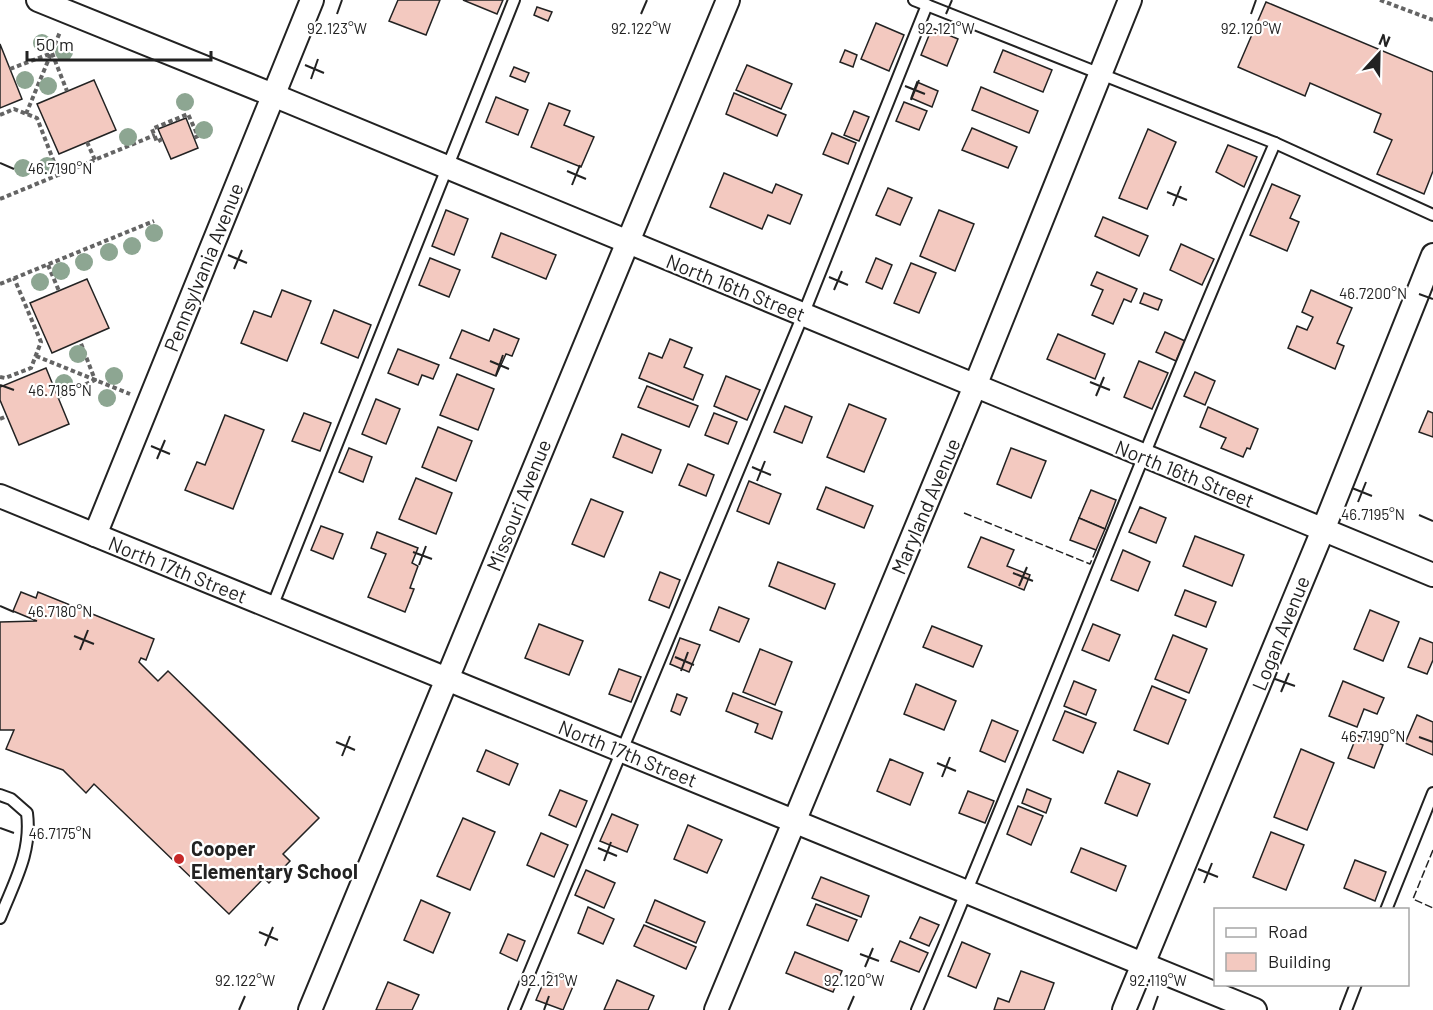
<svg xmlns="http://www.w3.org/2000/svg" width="1433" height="1010" viewBox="0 0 1433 1010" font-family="Barlow,sans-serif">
	<rect width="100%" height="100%" fill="#fff"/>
	<g fill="#f3c9c0" stroke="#222" stroke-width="1.5">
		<path d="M398,0H440L426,35L389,21Z"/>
		<path d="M463,0H503L497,14Z"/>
		<path d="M1266,2L1433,72V171L1424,194L1377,174L1392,140L1374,132L1381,114L1310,83L1305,96L1238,67Z"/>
		<path d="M537,7L552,12L548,21L534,15Z"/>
		<path d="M876,23L904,35L889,71L861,59Z"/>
		<path d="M932,28L958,39L947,66L921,55Z"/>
		<path d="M0,44L22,99L0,108Z"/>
		<path d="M845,50L857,55L853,67L840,62Z"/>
		<path d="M1003,50L1052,70L1043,92L994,72Z"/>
		<path d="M747,65L792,84L781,109L736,90Z"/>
		<path d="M514,67L529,73L525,82L510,76Z"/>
		<path d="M94,80L116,130L59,154L37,104Z"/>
		<path d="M917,82L938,91L932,107L911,98Z"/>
		<path d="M981,87L1038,111L1029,133L972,110Z"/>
		<path d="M734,93L786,115L777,136L726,114Z"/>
		<path d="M496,97L528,110L518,135L486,122Z"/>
		<path d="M904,102L927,111L919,130L896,121Z"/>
		<path d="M549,103L570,111L564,125L594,137L581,167L531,147Z"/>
		<path d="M854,111L869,117L859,141L844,135Z"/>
		<path d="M186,118L198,148L171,159L158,129Z"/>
		<path d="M972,128L1017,147L1008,168L962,150Z"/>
		<path d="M1148,129L1176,142L1147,209L1119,198Z"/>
		<path d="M832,133L856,143L848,164L823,154Z"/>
		<path d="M1228,145L1257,157L1244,187L1216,172Z"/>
		<path d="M724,173L772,193L776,184L802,195L790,224L768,215L762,229L710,207Z"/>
		<path d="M1272,184L1300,196L1290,218L1299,222L1287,251L1250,235Z"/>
		<path d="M888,188L912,198L900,225L876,215Z"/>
		<path d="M446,210L468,219L454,255L432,246Z"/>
		<path d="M939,210L974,224L955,271L920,256Z"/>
		<path d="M1103,217L1148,236L1139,256L1095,236Z"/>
		<path d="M501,233L556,255L546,279L492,257Z"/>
		<path d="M1181,244L1214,259L1202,285L1170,270Z"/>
		<path d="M430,258L460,270L449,297L419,285Z"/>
		<path d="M876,258L892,265L882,289L866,282Z"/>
		<path d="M911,263L936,273L919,313L894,303Z"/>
		<path d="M1097,272L1137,289L1131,302L1124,299L1113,324L1092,315L1103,290L1091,285Z"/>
		<path d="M87,279L109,328L52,353L30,303Z"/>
		<path d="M282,290L311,301L287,361L241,343L254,311L271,317Z"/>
		<path d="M1311,290L1352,308L1337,343L1344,346L1335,369L1288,348L1297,326L1307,330L1313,317L1302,312Z"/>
		<path d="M1144,293L1162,300L1158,310L1140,303Z"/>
		<path d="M334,310L371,325L358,358L321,343Z"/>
		<path d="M494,329L519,339L512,356L506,354L496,376L450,358L462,330L489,341Z"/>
		<path d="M1165,332L1185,341L1176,361L1156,352Z"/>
		<path d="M1058,334L1105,354L1095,379L1047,359Z"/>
		<path d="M670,339L692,348L684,367L703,375L693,400L639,378L649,353L662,358Z"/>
		<path d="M398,349L439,365L433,379L422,375L418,385L388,373Z"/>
		<path d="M1139,361L1168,373L1152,409L1124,397Z"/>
		<path d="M46,368L69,424L19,445L0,400V387Z"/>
		<path d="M1195,372L1215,381L1205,405L1184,396Z"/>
		<path d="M457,374L494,389L478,430L440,415Z"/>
		<path d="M726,376L760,390L747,420L714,406Z"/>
		<path d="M647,386L698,406L689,427L638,407Z"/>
		<path d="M376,399L400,409L386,444L362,434Z"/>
		<path d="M849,404L886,419L864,472L827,457Z"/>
		<path d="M785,406L812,417L802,443L774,432Z"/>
		<path d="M1208,407L1258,429L1250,449L1247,448L1243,457L1221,448L1226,438L1200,427Z"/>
		<path d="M1428,411L1433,413V437L1419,432Z"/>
		<path d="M304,413L331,423L320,451L292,441Z"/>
		<path d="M714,413L737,422L728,444L705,435Z"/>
		<path d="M225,415L264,430L233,509L185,490L197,462L205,465Z"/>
		<path d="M438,427L472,441L456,481L422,467Z"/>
		<path d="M622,434L661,450L652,473L613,457Z"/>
		<path d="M349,448L372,457L363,482L339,472Z"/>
		<path d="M1011,448L1046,461L1031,498L997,484Z"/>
		<path d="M688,464L714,475L706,496L679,485Z"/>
		<path d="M416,478L452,493L436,534L399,519Z"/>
		<path d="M749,481L781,494L769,524L737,511Z"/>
		<path d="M826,487L873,506L864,528L817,509Z"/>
		<path d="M1091,490L1116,500L1105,529L1079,518Z"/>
		<path d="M591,499L623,512L604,557L572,544Z"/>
		<path d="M1140,507L1166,518L1156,543L1129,532Z"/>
		<path d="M1079,518L1105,529L1096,550L1070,540Z"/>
		<path d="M321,526L343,534L333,559L311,550Z"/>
		<path d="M377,532L418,548L412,563L418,566L410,588L414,589L405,612L368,597L386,554L371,548Z"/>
		<path d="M1195,536L1244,555L1232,586L1183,566Z"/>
		<path d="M981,537L1014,550L1007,566L1030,575L1024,590L968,567Z"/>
		<path d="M1123,550L1150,562L1138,591L1111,580Z"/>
		<path d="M778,562L835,584L825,609L769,586Z"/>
		<path d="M660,572L680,580L669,608L649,600Z"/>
		<path d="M1185,590L1216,602L1206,627L1175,615Z"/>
		<path d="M21,592L36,598L38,592L154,639L146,660L141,658L139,662L158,681L168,671L319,818L283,854L290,861L269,883L264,878L229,914L94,784L86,793L63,770L6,749L14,730H0V622L37,621L13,611Z"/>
		<path d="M719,607L749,619L739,642L710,630Z"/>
		<path d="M1370,610L1399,622L1383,661L1354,649Z"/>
		<path d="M539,624L583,641L569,675L525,658Z"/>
		<path d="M1093,624L1120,635L1109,661L1082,650Z"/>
		<path d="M932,626L982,646L973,667L923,647Z"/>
		<path d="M1173,635L1207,649L1189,693L1155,679Z"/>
		<path d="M680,638L700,645L689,672L670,664Z"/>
		<path d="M1420,638L1433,643V660L1427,674L1408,667Z"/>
		<path d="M760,649L792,662L775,705L743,692Z"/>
		<path d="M619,669L641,677L631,702L609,694Z"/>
		<path d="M1074,681L1096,690L1086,715L1064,706Z"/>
		<path d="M1343,681L1384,698L1377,714L1364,709L1357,727L1329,716Z"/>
		<path d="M916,684L956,701L944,730L904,714Z"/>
		<path d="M1152,686L1186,700L1168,744L1134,730Z"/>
		<path d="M733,693L782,712L772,739L755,732L758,724L726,711Z"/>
		<path d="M677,694L687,698L680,715L671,711Z"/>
		<path d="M1065,711L1096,723L1083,753L1053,740Z"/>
		<path d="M1417,715L1433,722V755L1405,743Z"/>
		<path d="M992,720L1018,731L1005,762L980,751Z"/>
		<path d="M1357,735L1383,745L1374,768L1348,758Z"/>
		<path d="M1301,749L1334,763L1307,830L1274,817Z"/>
		<path d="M486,750L518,764L509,785L477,771Z"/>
		<path d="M890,759L923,773L910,805L877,791Z"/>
		<path d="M1118,771L1150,784L1137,816L1105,803Z"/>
		<path d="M1027,789L1051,799L1046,813L1022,803Z"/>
		<path d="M560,790L587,801L576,827L549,815Z"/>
		<path d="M968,791L994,801L985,823L959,813Z"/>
		<path d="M1018,806L1043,816L1031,845L1007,834Z"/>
		<path d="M612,814L638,825L627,852L600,841Z"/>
		<path d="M463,818L495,832L470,890L437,876Z"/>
		<path d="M688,825L722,840L707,873L674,859Z"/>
		<path d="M1271,832L1304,845L1286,890L1253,877Z"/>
		<path d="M541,833L568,845L554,877L527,865Z"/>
		<path d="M1081,848L1126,866L1116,891L1071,872Z"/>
		<path d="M1355,860L1386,872L1375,901L1344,888Z"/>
		<path d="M586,870L615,883L604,908L575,895Z"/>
		<path d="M821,877L869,896L861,917L812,898Z"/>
		<path d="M421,900L450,913L433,953L404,940Z"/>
		<path d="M655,900L705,922L696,943L646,922Z"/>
		<path d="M816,904L857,920L848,941L807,925Z"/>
		<path d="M588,907L614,919L603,944L578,933Z"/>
		<path d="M920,917L939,925L929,946L910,938Z"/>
		<path d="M644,925L696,947L686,969L634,946Z"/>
		<path d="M508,934L525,941L517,961L500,953Z"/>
		<path d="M900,941L928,953L919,972L891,961Z"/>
		<path d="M962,942L990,954L976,988L948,976Z"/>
		<path d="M795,952L842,971L833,992L786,973Z"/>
		<path d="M1021,971L1054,983L1044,1010H994L998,998L1009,1002Z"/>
		<path d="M548,972L574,984L563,1010L536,1000Z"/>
		<path d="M617,980L654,996L648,1010H604Z"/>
		<path d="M388,982L419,995L412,1010H376Z"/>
	</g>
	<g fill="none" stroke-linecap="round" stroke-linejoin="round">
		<g stroke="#222" stroke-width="14">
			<g id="lane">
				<path d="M914,0L1275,143C1150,430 1039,722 917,1010"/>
				<path d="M1275,143L1433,215"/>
				<path d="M272,607L514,0"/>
				<path d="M0,795L11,799L27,813C32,853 14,882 0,918"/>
				<path d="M1386,910L1433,793"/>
				<path d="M514,1010L803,315L927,5"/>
				<path d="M1346,1010L1356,984"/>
			</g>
		</g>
		<g stroke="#222" stroke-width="26">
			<g id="street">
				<path d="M38,0L273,95L1433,575"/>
				<path d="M0,496L1255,1010"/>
				<path d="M95,535L312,0"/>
				<path d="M310,1010L728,0"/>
				<path d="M716,1010L975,386L1130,0"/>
				<path d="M1124,1010L1323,530L1433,255"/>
			</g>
		</g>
		<g stroke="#646464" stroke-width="4" stroke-dasharray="4.5 3" stroke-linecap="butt">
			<path d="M1380,0L1433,20"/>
			<path d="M10,69L52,53L67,91"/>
			<path d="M26,114L60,32"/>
			<path d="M0,115L14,109L37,118L59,175"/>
			<path d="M162,139L157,142L152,129L188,114L198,136L194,138"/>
			<path d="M87,142L95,160"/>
			<path d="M0,199L155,135"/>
			<path d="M48,265L59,291"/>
			<path d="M0,284L154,221"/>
			<path d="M36,356L130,394"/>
			<path d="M0,377L5,378L31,368L41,342L14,278"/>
			<path d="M58,397L95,380L80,341"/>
			<path d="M0,419L7,416"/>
		</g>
		<use href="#lane" stroke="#fff" stroke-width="10"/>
		<use href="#street" stroke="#fff" stroke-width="22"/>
		<g stroke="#222" stroke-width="1.5" stroke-dasharray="8 3" stroke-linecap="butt">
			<path d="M964,513L1090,564L1096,550"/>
			<path d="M1433,850L1413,899L1433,908"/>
		</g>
	</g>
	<g fill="#8da692">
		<circle cx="42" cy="43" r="9"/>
		<circle cx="64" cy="52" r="9"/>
		<circle cx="25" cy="80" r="9"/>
		<circle cx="48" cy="86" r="9"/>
		<circle cx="185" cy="102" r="9"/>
		<circle cx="204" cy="130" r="9"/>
		<circle cx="128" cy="137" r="9"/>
		<circle cx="47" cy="166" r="9"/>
		<circle cx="23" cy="168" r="9"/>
		<circle cx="154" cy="233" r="9"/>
		<circle cx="132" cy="246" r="9"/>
		<circle cx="109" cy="252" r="9"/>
		<circle cx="84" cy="262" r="9"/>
		<circle cx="61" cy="271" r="9"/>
		<circle cx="40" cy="282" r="9"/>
		<circle cx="78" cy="354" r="9"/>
		<circle cx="114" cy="376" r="9"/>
		<circle cx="64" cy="383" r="9"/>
		<circle cx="107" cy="398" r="9"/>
	</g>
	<path fill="none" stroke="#222" stroke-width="2" d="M337,14L342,0M641,14L647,0M946,14L952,0M1251,14L1256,0M305,65L324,73M311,79L318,59M905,86L925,94M911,100L919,80M0,163L14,169M567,171L586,179M572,185L580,165M1167,192L1187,200M1173,206L1181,186M228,255L247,263M234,269L242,250M829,277L848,285M834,290L842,271M1419,294L1433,299M490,361L509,369M496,375L503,355M1090,382L1110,390M0,385L14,390M1096,396L1104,377M151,446L170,454M157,459L165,440M752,467L771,475M757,481L765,461M1352,488L1372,496M1358,502L1366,482M1419,515L1433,521M413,552L432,559M419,565L426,546M1013,573L1033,581M1019,586L1027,567M0,606L14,612M74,636L94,644M80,650L88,630M675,657L694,665M681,671L688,652M1275,679L1295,686M1281,692L1289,673M1419,737L1433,742M336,742L355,750M342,756L350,736M937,763L956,771M942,777L950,757M0,828L14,833M598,848L617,856M604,861L611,842M1198,869L1218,877M1204,883L1212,863M259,932L278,940M265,946L273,927M860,954L879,961M865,967L873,948M239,1010L245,996M544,1010L549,996M848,1010L854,996M1153,1010L1158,996"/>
	<circle fill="#c62828" stroke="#fff" stroke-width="2" cx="179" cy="859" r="6"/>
	<g text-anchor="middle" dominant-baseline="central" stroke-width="4.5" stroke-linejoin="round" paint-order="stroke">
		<g font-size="20" fill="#222" stroke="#fff">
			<text transform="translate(203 267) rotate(-68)">Pennsylvania Avenue</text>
			<text transform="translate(736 287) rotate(22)">North 16th Street</text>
			<text transform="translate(1185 473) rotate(22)">North 16th Street</text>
			<text transform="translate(518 505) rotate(-68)">Missouri Avenue</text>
			<text transform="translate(925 506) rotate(-67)">Maryland Avenue</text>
			<text transform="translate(178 569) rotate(22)">North 17th Street</text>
			<text transform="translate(1280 633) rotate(-68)">Logan Avenue</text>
			<text transform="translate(628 753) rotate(22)">North 17th Street</text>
		</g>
		<g font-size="20" font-weight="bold" fill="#222" stroke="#fff" text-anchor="start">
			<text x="191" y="848">Cooper<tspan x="191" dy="23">Elementary School</tspan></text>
		</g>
	</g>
	<g font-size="15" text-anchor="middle" fill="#222" stroke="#fff" stroke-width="4.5" stroke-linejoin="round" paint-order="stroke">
		<text x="337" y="34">92.123°W</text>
		<text x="641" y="34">92.122°W</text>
		<text x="946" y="34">92.121°W</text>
		<text x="1251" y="34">92.120°W</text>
		<text x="60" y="174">46.7190°N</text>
		<text x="1373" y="299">46.7200°N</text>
		<text x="60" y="396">46.7185°N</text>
		<text x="1373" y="520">46.7195°N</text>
		<text x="60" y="617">46.7180°N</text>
		<text x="1373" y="742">46.7190°N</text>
		<text x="60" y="839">46.7175°N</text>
		<text x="245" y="986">92.122°W</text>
		<text x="549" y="986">92.121°W</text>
		<text x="854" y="986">92.120°W</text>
		<text x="1158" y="986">92.119°W</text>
	</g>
	<rect x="1214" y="908" width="195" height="78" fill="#ffffff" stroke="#a7a7a7" stroke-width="1.5"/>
	<rect x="1226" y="928" width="30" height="9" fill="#ffffff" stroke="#a7a7a7" stroke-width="1.5"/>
	<text x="1268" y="938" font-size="18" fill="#222222">Road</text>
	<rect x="1226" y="953" width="30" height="18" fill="#f3c9c0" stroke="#a7a7a7" stroke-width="1.5"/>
	<text x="1268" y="968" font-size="18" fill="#222222">Building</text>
	<g transform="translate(1379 54) rotate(22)" stroke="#ffffff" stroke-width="4.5" paint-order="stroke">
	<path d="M0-4.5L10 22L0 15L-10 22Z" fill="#222222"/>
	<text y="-9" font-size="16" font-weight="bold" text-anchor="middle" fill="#222222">N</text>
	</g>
	<path d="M27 51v9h184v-9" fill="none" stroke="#222222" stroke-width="3"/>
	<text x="36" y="51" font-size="18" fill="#222222" stroke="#ffffff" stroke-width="4.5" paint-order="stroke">50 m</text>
</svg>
